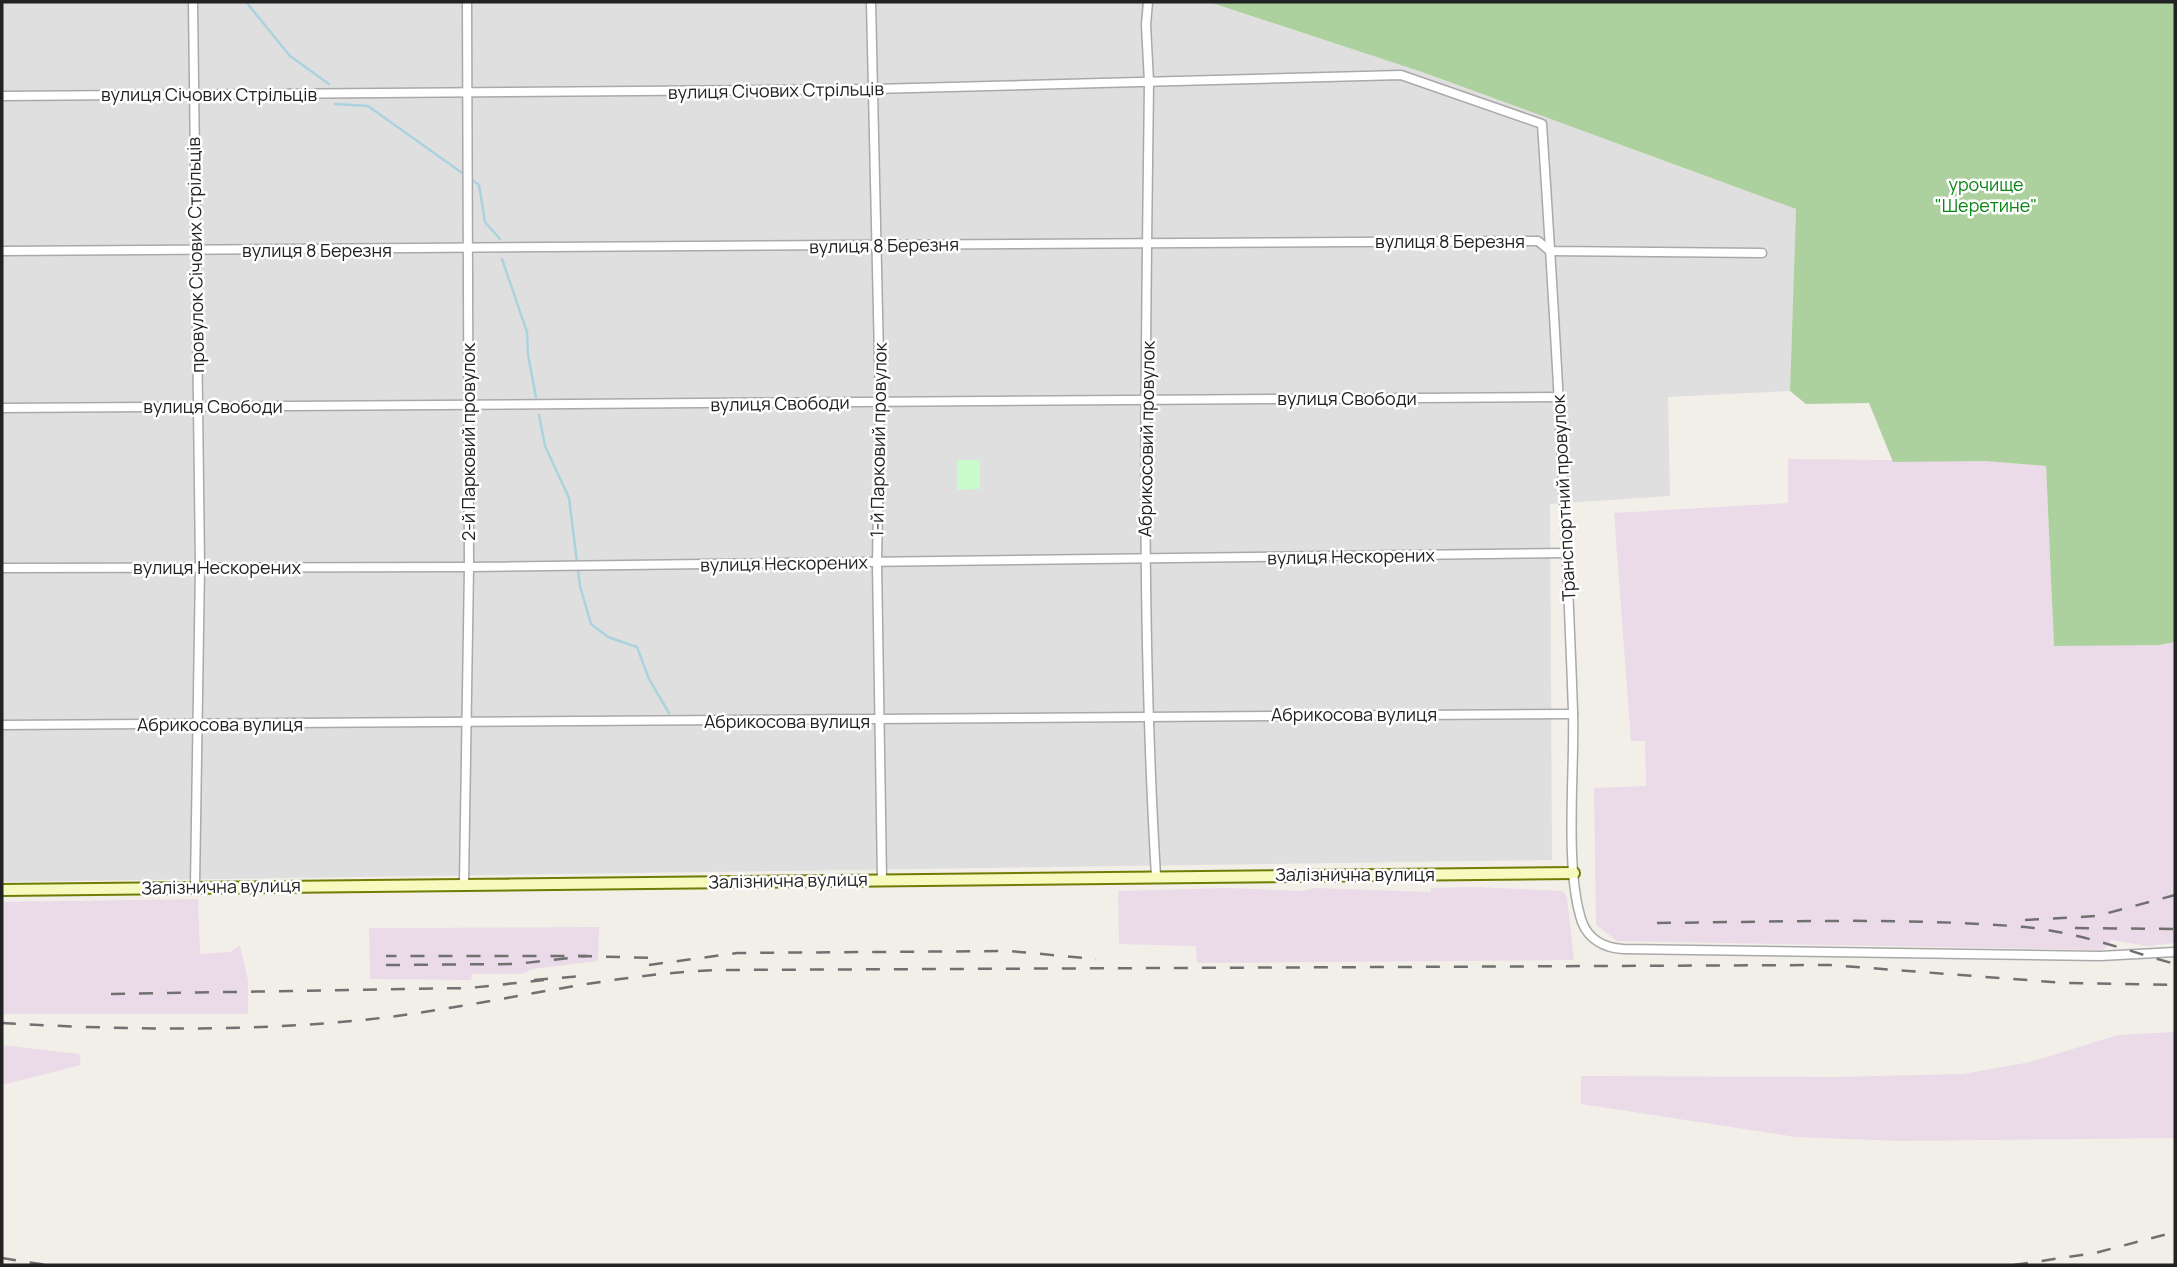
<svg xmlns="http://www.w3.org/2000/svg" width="2177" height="1267" viewBox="0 0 2177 1267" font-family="Manrope,sans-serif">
	<rect width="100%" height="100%" fill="#f2efe9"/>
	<path fill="#e0dfdf" d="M2,2H1209L1422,72L1796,209L1790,391L1668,397L1670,496L1550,504L1552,860L2,882Z"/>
	<g fill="#ebdbe8">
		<path d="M1788,459L1984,461L2046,466L2054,645H2159L2175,642V943L2147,946L2111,940L2104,950L1617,941L1596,925L1594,788L1646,786L1645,741H1631L1614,513L1788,503Z"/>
		<path d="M1476,887L1563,891L1567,897L1574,960L1197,963L1196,946L1119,944L1118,891L1228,888L1301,891L1316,888L1430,892L1431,888Z"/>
		<path d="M198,899L200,954L230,952L240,946L248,980V1014H2V902Z"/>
		<path d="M599,927L598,961L533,969L521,974H472L471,980L370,979L369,928Z"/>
		<path d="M2175,1032V1138L1901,1141L1796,1137L1581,1104V1076L1832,1077L1963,1074L2030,1062L2118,1035Z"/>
		<path d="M2,1045L79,1054L81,1065L2,1085Z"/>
	</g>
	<path fill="#add19e" d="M1209,2H2175V642L2159,645L2054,646L2046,466L1984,461L1893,462L1869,403L1806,404L1790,391L1796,209L1422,72Z"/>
	<path fill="#c8facc" d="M957,460H980V489L957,490Z"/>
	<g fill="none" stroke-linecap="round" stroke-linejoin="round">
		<g stroke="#aad3df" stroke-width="2.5">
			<path d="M246,2L290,56L329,84"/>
			<path d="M335,104L368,106L465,175"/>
			<path d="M471,179L479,185L485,222L500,239"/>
			<path d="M502,259L527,332L528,355L536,397"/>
			<path d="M539,415L545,446L569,498L580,586L591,624L608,637L637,647L649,679L669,713"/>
		</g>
		<g stroke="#a9a9a9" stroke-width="11">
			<g id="street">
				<path d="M193,2L200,566L195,886"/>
				<path d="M871,2L880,402L877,562L882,879"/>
				<path d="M1148,2L1146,25L1149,82C1146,347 1140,612 1156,876"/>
				<path d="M2,96L874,89L1401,75L1542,124C1555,319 1566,515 1573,711C1575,770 1564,869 1582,922C1589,940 1605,948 1623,949L2100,956L2175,952"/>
				<path d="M2,251C514,249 1026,241 1538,241L1550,251L1762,253"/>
				<path d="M2,408L1558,397"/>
				<path d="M2,568L469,567L1566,553"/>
				<path d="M2,725L1573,714"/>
				<path d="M464,883L469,567L467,2"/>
			</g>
		</g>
		<g stroke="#707d05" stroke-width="14">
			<path id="secondary" d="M2,890L1574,873"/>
		</g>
		<use href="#street" stroke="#fff" stroke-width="8"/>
		<use href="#secondary" stroke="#f7fabf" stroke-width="10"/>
		<g stroke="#707070" stroke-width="2.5" stroke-dasharray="14 14" stroke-linecap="butt">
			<path d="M2025,920L2097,916L2175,895"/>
			<path d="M1657,923C1779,922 1903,917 2025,927C2077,932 2125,950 2175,964"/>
			<path d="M2075,928L2175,929"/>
			<path d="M578,956L659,958"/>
			<path d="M386,965L516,964L587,956H386"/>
			<path d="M649,965L737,953L1009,951L1096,959"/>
			<path d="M534,980L582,976"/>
			<path d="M111,994L469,988L544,980"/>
			<path d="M2,1023C123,1030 252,1032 372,1019C488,1006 602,974 718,970L1830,965L2065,983L2175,985"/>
			<path d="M2,1258L46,1265"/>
			<path d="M2014,1265L2095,1253L2175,1232"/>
		</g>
	</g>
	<g text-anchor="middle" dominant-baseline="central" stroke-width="5" stroke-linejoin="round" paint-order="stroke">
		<g font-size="18" fill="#222" stroke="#fff">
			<text transform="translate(776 90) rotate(-1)">вулиця Січових Стрільців</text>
			<text x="209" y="94">вулиця Січових Стрільців</text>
			<text x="1450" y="241">вулиця 8 Березня</text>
			<text transform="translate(884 245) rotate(-1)">вулиця 8 Березня</text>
			<text x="317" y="250">вулиця 8 Березня</text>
			<text transform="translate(195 255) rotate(-91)">провулок Січових Стрільців</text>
			<text x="1347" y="398">вулиця Свободи</text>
			<text transform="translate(780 403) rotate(-1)">вулиця Свободи</text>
			<text x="213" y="406">вулиця Свободи</text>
			<text transform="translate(1146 439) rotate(-89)">Абрикосовий провулок</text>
			<text transform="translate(878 440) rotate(-89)">1-й Парковий провулок</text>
			<text transform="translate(468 442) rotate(-90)">2-й Парковий провулок</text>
			<text transform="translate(1563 498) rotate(-93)">Транспортний провулок</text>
			<text transform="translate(1351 556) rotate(-1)">вулиця Нескорених</text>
			<text transform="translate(784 563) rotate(-1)">вулиця Нескорених</text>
			<text x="217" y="567">вулиця Нескорених</text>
			<text x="1354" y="714">Абрикосова вулиця</text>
			<text x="787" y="721">Абрикосова вулиця</text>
			<text x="220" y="724">Абрикосова вулиця</text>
			<text x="1355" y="874">Залізнична вулиця</text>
			<text transform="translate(788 880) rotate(-1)">Залізнична вулиця</text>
			<text transform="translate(221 886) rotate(-1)">Залізнична вулиця</text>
		</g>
		<g font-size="18" fill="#0c8416" stroke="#fff">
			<text x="1986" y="184">урочище<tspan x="1986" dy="21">"Шеретине"</tspan></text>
		</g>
	</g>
	<rect width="2177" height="1267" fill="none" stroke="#222222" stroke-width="7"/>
</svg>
